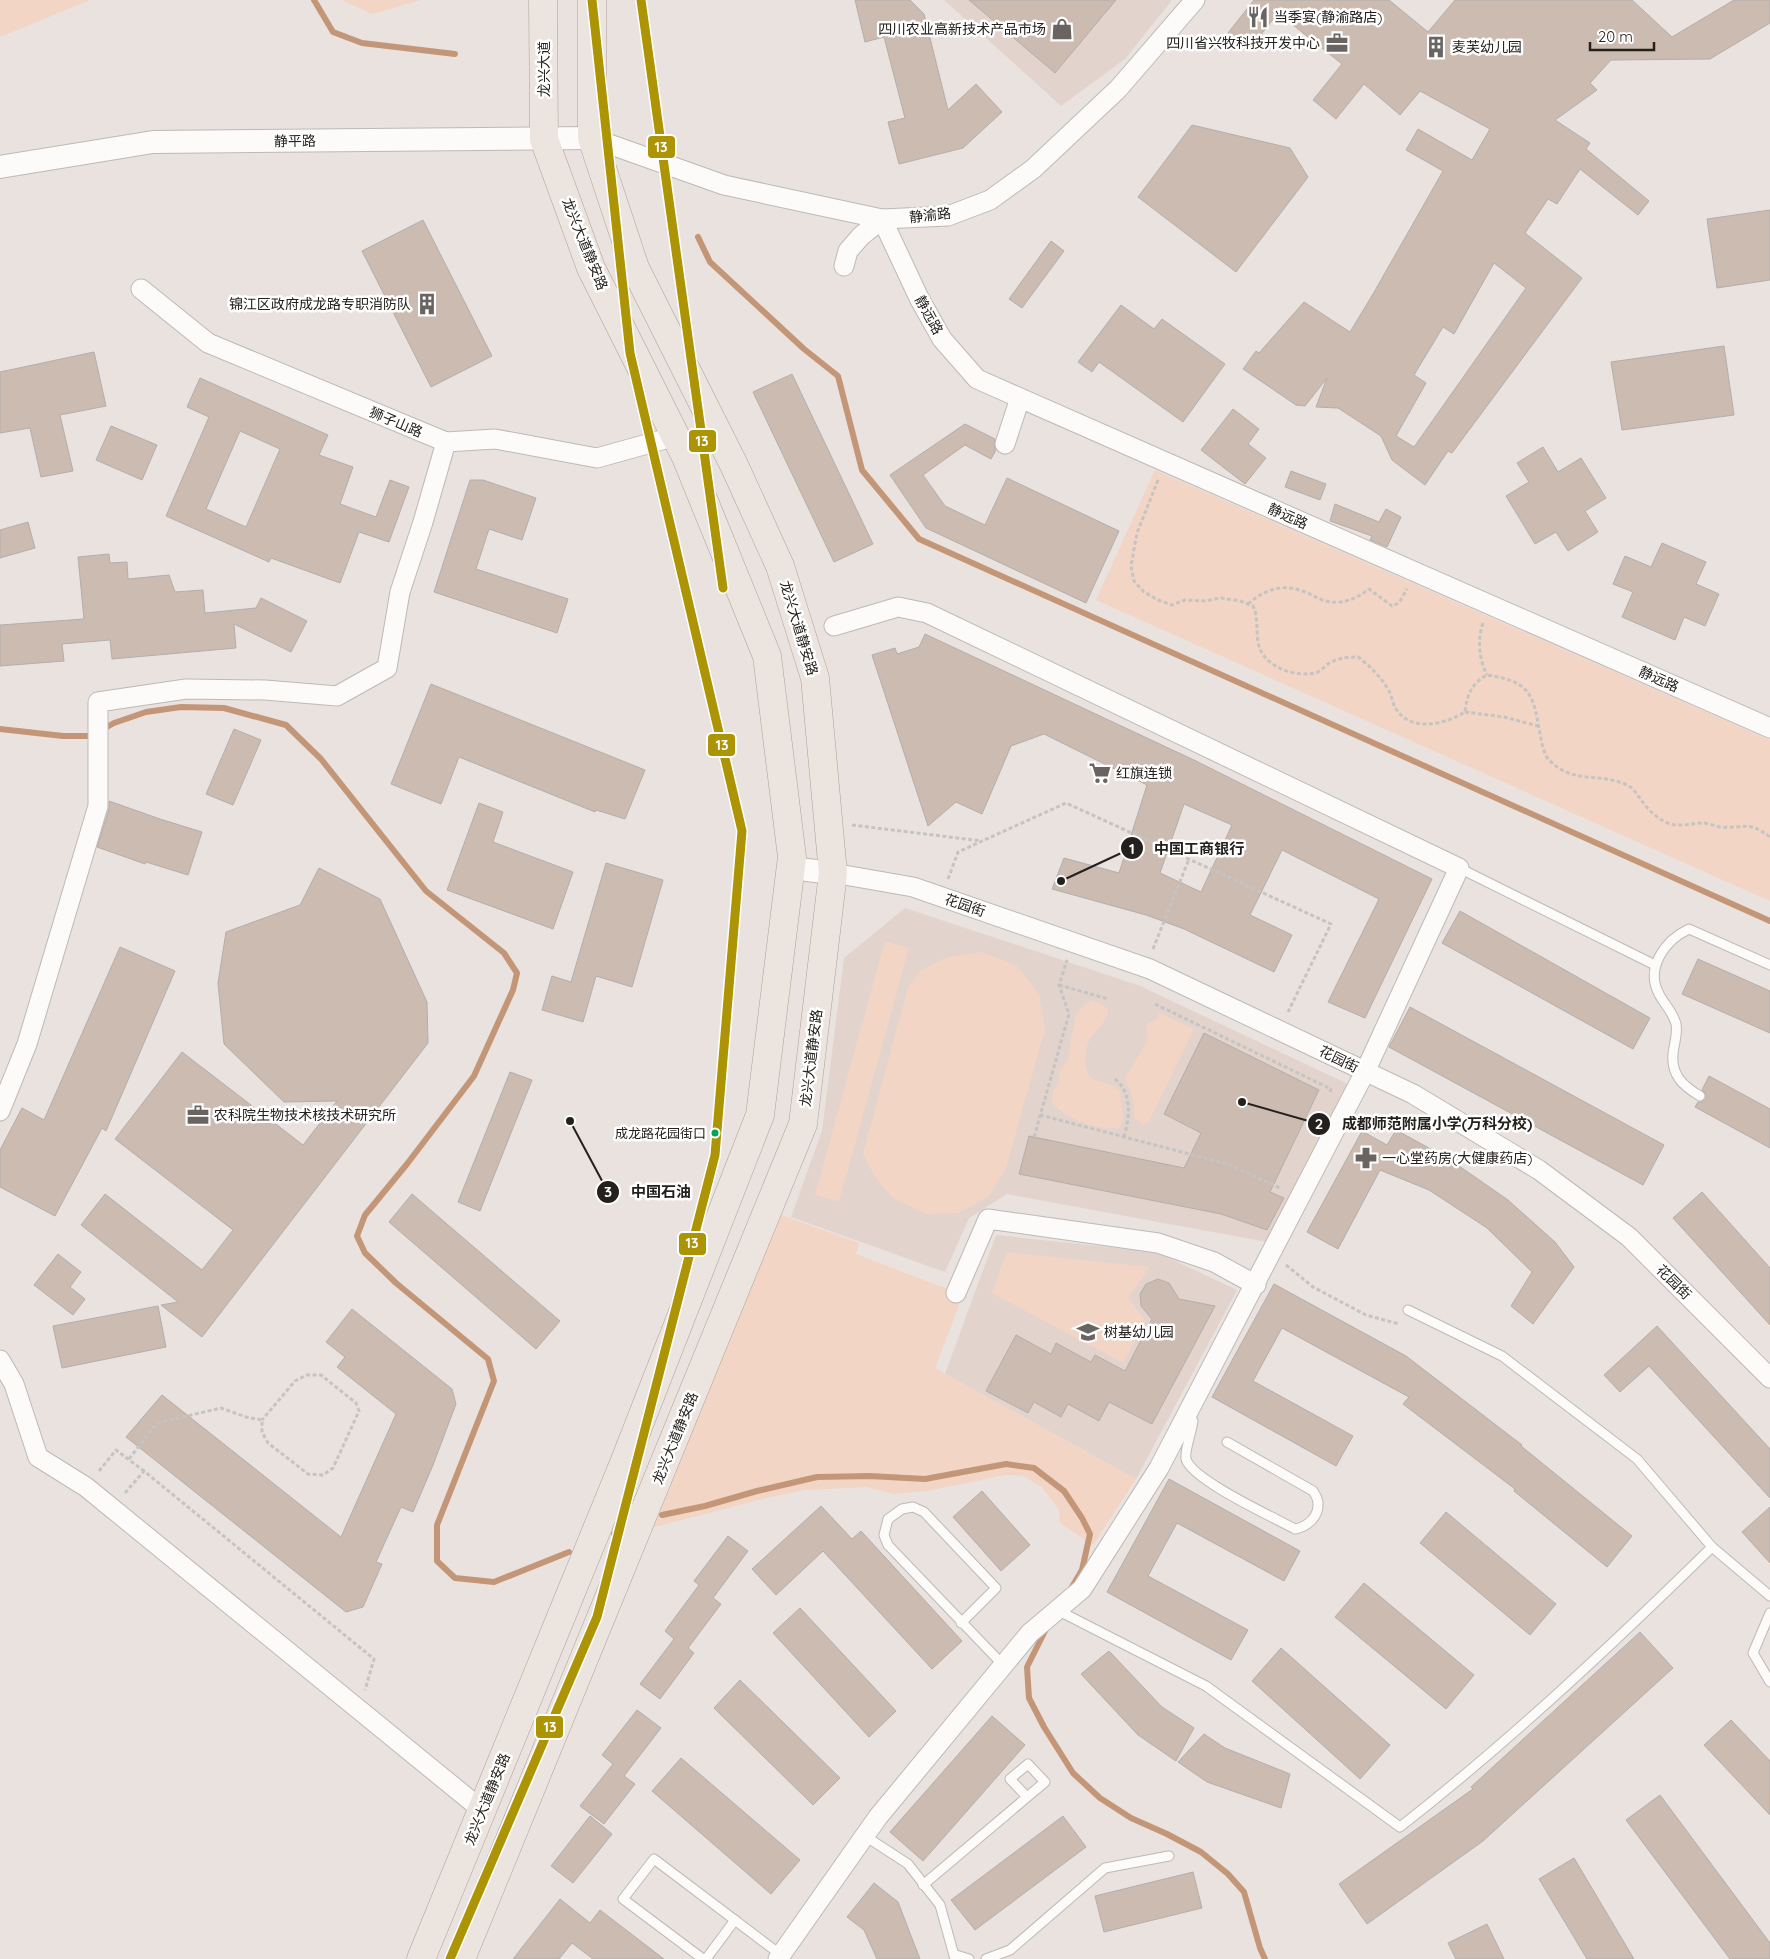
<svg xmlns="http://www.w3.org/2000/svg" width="1770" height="1959" viewBox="0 0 1770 1959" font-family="Quicksand,'Noto Sans SC',sans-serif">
	<rect width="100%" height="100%" fill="#e9e2de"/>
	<g fill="#e2d4cd">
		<path d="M944,0H1172L1125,59L1061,106Z"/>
		<path d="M905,908L1140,986L1348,1084L1267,1242L1007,1194L969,1218L945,1272L791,1217L822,1131L844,958Z"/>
		<path d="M996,1235L1156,1252L1237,1290L1136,1479L945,1374Z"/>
	</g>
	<g fill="#f2d5c5">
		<path d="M0,0H90L0,37Z"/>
		<path d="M342,0H421L372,14Z"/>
		<path d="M1155,470L1770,740V901L1096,600Z"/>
		<path d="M885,941L909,948L839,1202L815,1195Z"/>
		<path d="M982,952L1017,966L1039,995L1045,1029L1006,1168L988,1197L959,1213L925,1214L892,1197L875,1177L863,1154L908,987L920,971L948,957Z"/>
		<path d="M1092,1001L1102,1004L1108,1009C1107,1023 1097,1028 1090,1039C1085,1047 1083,1068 1090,1076C1098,1084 1103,1081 1111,1085C1114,1086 1117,1090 1120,1092L1123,1119L1120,1128C1098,1130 1063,1119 1051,1101L1053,1091L1059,1082L1060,1070L1069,1058L1071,1039L1076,1015L1084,1005Z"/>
		<path d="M1159,1013L1194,1029L1149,1121L1143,1125L1134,1118V1102L1125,1077C1129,1071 1147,1045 1147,1039C1148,1033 1145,1030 1147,1024L1158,1018Z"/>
		<path d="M781,1215L859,1243L856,1254L963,1295L935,1368L1136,1479L1093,1545L1060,1523L1059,1510L1042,1487L1023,1476L1005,1475L927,1491L894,1494L867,1487L805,1490L771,1497L654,1527Z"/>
		<path d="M1007,1252L1150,1267L1128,1298L1146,1321L1123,1363L992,1293Z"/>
	</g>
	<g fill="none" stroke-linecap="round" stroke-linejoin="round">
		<g stroke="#c49678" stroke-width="6">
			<path d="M314,0L333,32L362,43L455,54"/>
			<path d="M698,237L710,262L804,349L838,376L862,470L919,539L1770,921"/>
			<path d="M0,729L63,736H91L114,723L146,712L181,707L224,708L286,725L321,759L426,891L504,953L517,973L513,990L474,1076L407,1164L365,1215L357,1236L365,1253L396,1283L488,1359L494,1381L437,1525V1561L455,1578L494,1582L569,1552"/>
			<path d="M662,1515L705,1506L757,1491L817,1477L870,1476L925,1479L1006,1464L1034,1468L1064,1491L1082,1518L1090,1534L1082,1570L1069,1592"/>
			<path d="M614,1534L617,1533"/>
			<path d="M1046,1629L1027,1667L1029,1698L1044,1727L1073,1773L1100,1798L1131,1818L1167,1834L1201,1852L1228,1874L1244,1892L1260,1948L1265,1959"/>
		</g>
	</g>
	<g fill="#cbbbb1" stroke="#b4aeab" fill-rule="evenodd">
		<path d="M855,0H910L924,14L948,110L976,84L1002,112L963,148L899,164L888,122L905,118L884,37L865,42Z"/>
		<path d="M969,0H1116L1055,73Z"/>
		<path d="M1254,0H1389L1428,32L1455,0H1632L1672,37L1734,0H1770V23L1710,59L1611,60L1590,83L1597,90L1555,120L1590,143L1586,149L1649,201L1638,215L1580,169L1557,204L1548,199L1525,233L1582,278L1452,453L1448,451L1425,485L1392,460L1381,436L1338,408L1316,407L1327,378L1305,406L1296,405L1243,369L1256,351L1259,353L1304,302L1350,332L1373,294L1443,171L1406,150L1418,129L1472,160L1490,129L1420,91L1400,115L1364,84L1336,119L1313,100L1342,64L1278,13L1249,50L1228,33ZM1494,263L1526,288L1414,447L1396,436L1426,383L1414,375L1443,327L1454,334Z"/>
		<path d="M1192,125L1290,148L1308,177L1236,272L1138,197Z"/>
		<path d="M1770,210V280L1717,288L1707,219Z"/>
		<path d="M423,220L492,356L431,387L362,251Z"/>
		<path d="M1051,241L1064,251L1022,308L1009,299Z"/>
		<path d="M1121,305L1154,329L1162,319L1225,364L1183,422L1099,362L1092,372L1078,362Z"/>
		<path d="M1724,346L1734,415L1622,430L1611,362Z"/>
		<path d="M94,352L106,406L60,415L73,471L41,477L30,428L0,433V372Z"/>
		<path d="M792,374L873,544L834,562L753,392Z"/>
		<path d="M200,378L328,435L319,455L353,467L340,504L376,517L390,480L409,487L389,542L359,532L340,583L271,558L269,562L166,516L209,417L187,407ZM240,431L280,449L246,527L206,509Z"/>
		<path d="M1233,409L1259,429L1248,444L1266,458L1245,484L1201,450Z"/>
		<path d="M965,424L995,439L994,446L996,450L991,459L965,445L923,475L945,506L985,525L1007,478L1119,531L1086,603L926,528L890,475Z"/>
		<path d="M111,426L157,445L142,480L96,460Z"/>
		<path d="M1543,447L1558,472L1581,458L1606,498L1585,511L1598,532L1568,551L1556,532L1535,544L1506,496L1529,482L1517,463Z"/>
		<path d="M1291,471L1326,484L1320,500L1285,487Z"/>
		<path d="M470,480H483L536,498L522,540L489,529L476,569L568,599L557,633L434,592Z"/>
		<path d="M1335,504L1379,522L1386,509L1401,517L1387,547L1370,540L1372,536L1330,521Z"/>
		<path d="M28,522L35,548L0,558V530Z"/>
		<path d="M1662,543L1706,562L1696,584L1719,594L1705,626L1684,617L1675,640L1622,617L1633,592L1613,584L1625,556L1651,567Z"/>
		<path d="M109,554L110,563L127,562L128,579L169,575L175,592L203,590L205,613L256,608L261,598L307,621L291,652L234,624L236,648L112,659L110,640L62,644L64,661L0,666V625L84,619L78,557Z"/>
		<path d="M925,634L1196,761L1432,879L1365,1018L1328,1002L1379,899L1282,850L1250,915L1292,935L1274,972L1184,929L1146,915L1052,889L1064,858L1119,873L1147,785L1044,734L1011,746L982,814L956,802L928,826L872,655L895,648L897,654L919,647ZM1184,804L1232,825L1201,892L1160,873Z"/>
		<path d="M431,684L645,770L625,819L596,810L595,812L459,757L441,804L391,784Z"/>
		<path d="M234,729L261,740L233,805L206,794Z"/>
		<path d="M109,801L160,819L202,832L188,875L146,862L145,864L97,847L109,809Z"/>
		<path d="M479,803L503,812L493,842L573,872L553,929L447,890Z"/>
		<path d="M606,863L663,880L632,987L596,976L583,1022L542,1010L552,976L571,982Z"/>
		<path d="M319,868L380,899L427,1002L428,1043L202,1337L161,1305L178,1302L81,1225L105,1194L202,1270L233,1230L115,1139L182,1052L303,1145L337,1101L284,1102L224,1044L218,983L226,932L300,905Z"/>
		<path d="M1460,911L1650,1018L1633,1049L1442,943Z"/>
		<path d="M120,947L175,971L106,1131L102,1128L55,1216L0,1187V1150L22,1108L44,1120Z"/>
		<path d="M1698,959L1770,991V1033L1682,994Z"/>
		<path d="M1410,1007L1664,1145L1643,1185L1389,1047Z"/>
		<path d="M1204,1033L1319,1090L1270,1192L1284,1198L1267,1230L1221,1214L1019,1174L1029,1136L1184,1168L1201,1133L1164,1114Z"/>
		<path d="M510,1072L532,1080L480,1211L458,1202Z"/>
		<path d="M1709,1076L1770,1109V1148L1695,1107L1698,1102H1702L1706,1099V1094L1702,1090Z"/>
		<path d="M1396,1130L1449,1159L1508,1200L1555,1242L1574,1267L1533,1324L1511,1306L1532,1272L1487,1228L1429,1190L1380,1170L1338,1249L1307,1232L1362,1131L1387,1145Z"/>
		<path d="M1702,1192L1770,1268V1325L1673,1218Z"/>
		<path d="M412,1194L560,1321L536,1349L389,1222Z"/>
		<path d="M58,1254L81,1272L70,1287L85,1299L73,1315L34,1285Z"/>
		<path d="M1158,1279L1169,1283L1179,1299L1215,1306L1152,1424L1109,1402L1099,1421L1068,1404L1061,1417L1034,1402L1028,1413L986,1391L1016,1335L1051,1354L1056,1343L1091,1362L1095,1355L1125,1371L1152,1319L1141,1306L1140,1294L1146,1284Z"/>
		<path d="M1274,1284L1406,1356L1522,1445L1521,1446L1632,1536L1607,1567L1514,1491L1515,1489L1403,1404L1409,1397L1282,1328L1253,1381L1353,1436L1336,1466L1212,1397Z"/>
		<path d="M158,1306L166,1347L62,1368L53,1326Z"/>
		<path d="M352,1309L452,1389L456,1404L433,1465L413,1512L401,1507L376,1562L382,1564L363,1607L346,1612L126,1437L162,1395L341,1537L396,1414L337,1367L345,1357L326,1342Z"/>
		<path d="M1657,1326L1770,1449V1498L1649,1366L1620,1392L1604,1375Z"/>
		<path d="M1169,1479L1300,1551L1284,1581L1177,1523L1148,1576L1248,1630L1231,1660L1107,1592Z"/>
		<path d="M982,1491L1030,1545L1001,1571L953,1517Z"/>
		<path d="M821,1506L852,1539L861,1531L962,1641L932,1669L823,1551L776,1595L752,1569Z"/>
		<path d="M1770,1507V1563L1742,1532Z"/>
		<path d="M1446,1512L1556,1604L1530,1635L1420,1543Z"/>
		<path d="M728,1536L748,1551L713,1598L721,1604L688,1648L694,1653L660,1699L640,1684L674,1639L665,1631L699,1585L694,1581Z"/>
		<path d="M1364,1583L1474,1675L1446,1709L1335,1617Z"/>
		<path d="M800,1608L896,1711L869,1737L773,1633Z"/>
		<path d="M1640,1632L1673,1668L1483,1841L1367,1924L1339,1884L1473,1789L1471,1787Z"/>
		<path d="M1281,1648L1390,1745L1360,1779L1252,1681Z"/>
		<path d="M1109,1651L1162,1707L1194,1728L1176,1761L1138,1735L1081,1674Z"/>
		<path d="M740,1680L840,1778L813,1805L714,1708Z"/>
		<path d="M637,1710L661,1728L624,1776L635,1784L604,1824L580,1806L613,1764L602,1755Z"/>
		<path d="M992,1716L1025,1745L923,1861L890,1832Z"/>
		<path d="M1731,1720L1770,1761V1815L1704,1745Z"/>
		<path d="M1204,1734L1225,1748L1290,1774L1281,1808L1207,1782L1178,1762Z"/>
		<path d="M681,1758L800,1860L771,1894L652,1791Z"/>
		<path d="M1660,1795L1770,1943V1959H1730L1626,1820Z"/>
		<path d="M590,1816L612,1834L573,1883L551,1866Z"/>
		<path d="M1063,1816L1086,1847L975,1930L951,1900Z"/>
		<path d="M1574,1858L1634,1959H1587L1539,1879Z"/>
		<path d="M1193,1872L1202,1908L1104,1932L1095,1896Z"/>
		<path d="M874,1883L898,1902L920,1959H877L864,1930L847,1917Z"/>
		<path d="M560,1899L590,1923L600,1910L664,1959H593L572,1943L559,1959H513Z"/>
		<path d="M1487,1924L1504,1959H1456L1448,1943Z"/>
	</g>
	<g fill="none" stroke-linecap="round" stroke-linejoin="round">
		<g stroke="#beb9b6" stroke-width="11">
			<g id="service">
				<path d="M1459,868L1655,965"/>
				<path d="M1700,1096C1683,1086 1671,1075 1673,1054C1674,1043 1678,1035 1676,1024C1673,1012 1664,1004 1659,994C1645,968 1665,940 1689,929L1770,965"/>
				<path d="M1408,1310L1502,1356L1637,1459L1712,1547L1770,1596"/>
				<path d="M1188,1414L1193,1421C1192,1430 1184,1453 1186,1459C1192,1480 1273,1517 1295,1529C1307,1527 1319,1517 1318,1503C1318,1499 1315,1494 1313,1491L1227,1442"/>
				<path d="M1057,1610L1206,1686L1400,1827C1510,1741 1612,1645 1712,1547"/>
				<path d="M1770,1613L1753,1653L1770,1682"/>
				<path d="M961,1623L996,1588L924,1512L913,1507L902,1509L888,1519L884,1535L888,1545L1004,1666"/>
				<path d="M865,1836L908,1864L940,1905L955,1959"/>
				<path d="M923,1885L1045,1782L1028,1764L1010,1779L1027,1797"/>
				<path d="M956,1955L969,1959"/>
				<path d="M703,1959L623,1899L654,1859L781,1955"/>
				<path d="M706,1959L735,1920"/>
				<path d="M986,1959L1010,1950L1105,1868L1169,1856"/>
			</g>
		</g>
		<g stroke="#beb9b6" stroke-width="21">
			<g id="minor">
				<path d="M592,138L724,185L882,219L948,216L990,200L1033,169L1118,89L1195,0"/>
				<path d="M844,266L848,251L861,236L882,219L919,298L942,339L977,379L1770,728"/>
				<path d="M141,289L208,343L446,442L495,439L597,458L676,436"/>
				<path d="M1005,444L1020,398"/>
				<path d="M833,873L913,887L1150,969L1413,1094L1539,1170L1629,1237L1770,1378"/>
				<path d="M0,1111L27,1044L98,806V702L186,689L265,690L337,696L387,668L400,592L423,522L446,442"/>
				<path d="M956,1293L988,1219L1158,1243L1214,1262L1256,1285"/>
				<path d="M0,1360L14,1384L38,1457L86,1487L482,1810"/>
				<path d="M778,1959L878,1817L1030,1633L1082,1589L1159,1468L1365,1072L1459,868L927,613L898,607L834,626"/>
			</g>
		</g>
		<g stroke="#beb9b6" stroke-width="24">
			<g id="tertiary">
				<path d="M0,167L153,142L592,138"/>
				<path d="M790,868L833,873"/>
			</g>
		</g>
		<g stroke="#af9f95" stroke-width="29">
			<g id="primary">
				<path d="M421,1959L624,1463L760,1115L792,857L767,656L686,457L591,268L544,139L543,0"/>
				<path d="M461,1959L803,1124L833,873L815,678L780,566L734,465L635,268L592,138V0"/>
			</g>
		</g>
		<g stroke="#c6c4c2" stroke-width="3" stroke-dasharray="4 2.5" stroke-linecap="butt">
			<path d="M1158,480L1137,533L1131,566L1134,581L1144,592L1158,600L1172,605L1185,600L1205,601L1221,598L1240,601L1253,606C1260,620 1254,638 1261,651C1270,669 1297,677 1315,673C1320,672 1324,667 1328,664C1337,658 1347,657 1358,657C1370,666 1381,677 1389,691C1392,696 1392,703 1396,709C1412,733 1445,724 1465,712C1467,694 1472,683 1487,675C1535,682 1533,698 1541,739C1542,745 1545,756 1549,760C1574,785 1599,772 1627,785C1634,788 1637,795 1642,801C1648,810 1661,822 1671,824C1682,827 1692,823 1702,823C1708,823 1714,826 1720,827C1744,829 1748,820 1770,837"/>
			<path d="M1248,604C1265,589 1283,583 1305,592C1312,594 1319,600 1326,601C1342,605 1356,599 1369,589L1392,606L1399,603L1407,589"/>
			<path d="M1483,623C1477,640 1479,659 1487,675"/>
			<path d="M1465,712L1504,717L1538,726"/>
			<path d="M852,825L982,841"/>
			<path d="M948,879L958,852L1066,803L1331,924L1288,1012"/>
			<path d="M1153,949L1189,859"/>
			<path d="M1059,985L1108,999"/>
			<path d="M1155,1004L1331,1089L1330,1092"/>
			<path d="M1115,1079C1132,1092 1130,1117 1124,1137"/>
			<path d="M1040,1115L1228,1164L1282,1189"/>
			<path d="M1034,1137L1069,1014L1059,985L1067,960"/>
			<path d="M1286,1265L1313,1287L1366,1315L1399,1324"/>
			<path d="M129,1459L157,1423L221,1408L246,1417L262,1420V1432L268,1443L308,1474L323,1475L333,1468L359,1411L356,1403L321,1375H307L295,1381L262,1420"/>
			<path d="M99,1471L116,1450L144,1471"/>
			<path d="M125,1493L144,1471L374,1659L365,1690"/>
		</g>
		<use href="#service" stroke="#fcfbfa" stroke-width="9"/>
		<use href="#minor" stroke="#fcfbfa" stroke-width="19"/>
		<use href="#tertiary" stroke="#fcfbfa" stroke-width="22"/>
		<use href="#primary" stroke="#ece4de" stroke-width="28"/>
		<g stroke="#fff" stroke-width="12">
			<g id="metro-1">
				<path d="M641,0L723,588"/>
				<path d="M450,1959L597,1617L715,1155L742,831L630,353L592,0"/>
			</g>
		</g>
		<use href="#metro-1" stroke="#ad9404" stroke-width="9"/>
	</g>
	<defs>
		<g id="restaurant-bare" transform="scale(1.725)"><path d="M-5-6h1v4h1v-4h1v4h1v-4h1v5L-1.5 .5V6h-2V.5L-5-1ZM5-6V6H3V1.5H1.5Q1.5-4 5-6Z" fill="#696461" stroke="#fff" stroke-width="2.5" paint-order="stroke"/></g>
		<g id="shop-bare" transform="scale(1.725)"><path d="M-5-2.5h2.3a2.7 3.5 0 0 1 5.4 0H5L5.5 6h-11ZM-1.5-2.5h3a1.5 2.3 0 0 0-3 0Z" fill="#696461" stroke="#fff" stroke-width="2.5" paint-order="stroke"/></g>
		<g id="office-bare" transform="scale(1.725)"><path d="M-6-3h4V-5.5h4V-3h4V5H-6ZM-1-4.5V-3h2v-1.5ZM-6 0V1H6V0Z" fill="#696461" stroke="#fff" stroke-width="2.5" paint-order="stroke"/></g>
		<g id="building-bare" transform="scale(1.725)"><path d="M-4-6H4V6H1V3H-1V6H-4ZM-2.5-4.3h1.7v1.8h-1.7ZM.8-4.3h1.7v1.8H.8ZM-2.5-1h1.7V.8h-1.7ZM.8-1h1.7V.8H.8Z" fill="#696461" stroke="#fff" stroke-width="2.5" paint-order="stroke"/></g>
		<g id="supermarket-bare" transform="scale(1.725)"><path d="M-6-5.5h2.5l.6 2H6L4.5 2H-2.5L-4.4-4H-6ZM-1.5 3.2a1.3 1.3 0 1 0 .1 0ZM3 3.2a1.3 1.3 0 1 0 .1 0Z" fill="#696461" stroke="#fff" stroke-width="2.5" paint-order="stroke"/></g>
		<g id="pharmacy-bare" transform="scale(1.725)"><path d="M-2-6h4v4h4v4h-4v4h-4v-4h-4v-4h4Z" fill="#696461" stroke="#fff" stroke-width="2.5" paint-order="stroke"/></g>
		<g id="school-bare" transform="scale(1.725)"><path d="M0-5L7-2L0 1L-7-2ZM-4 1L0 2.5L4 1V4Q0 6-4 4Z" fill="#696461" stroke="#fff" stroke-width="2.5" paint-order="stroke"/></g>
	</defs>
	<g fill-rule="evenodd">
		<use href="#restaurant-bare" x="1258" y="17"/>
		<use href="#shop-bare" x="1062" y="29"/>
		<use href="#office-bare" x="1337" y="43"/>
		<use href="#building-bare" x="1436" y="47"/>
		<use href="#building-bare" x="427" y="304"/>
		<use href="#supermarket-bare" x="1100" y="773"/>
		<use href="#office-bare" x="198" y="1115"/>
		<use href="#pharmacy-bare" x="1366" y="1158"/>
		<use href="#school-bare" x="1088" y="1332"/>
	</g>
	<circle fill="#00a651" stroke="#fff" stroke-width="2" cx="715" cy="1133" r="4.5"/>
	<g text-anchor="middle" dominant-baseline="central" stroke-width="5" stroke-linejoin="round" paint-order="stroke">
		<g font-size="13" fill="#24201d" stroke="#fff" text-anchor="end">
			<text x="706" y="1133">成龙路花园街口</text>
		</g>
		<g font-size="14" fill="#24201d" stroke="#fff" text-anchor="start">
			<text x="1274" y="17">当季宴(静渝路店)</text>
			<text x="1046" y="29" text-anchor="end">四川农业高新技术产品市场</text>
			<text x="1320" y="43" text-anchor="end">四川省兴牧科技开发中心</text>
			<text x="1452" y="47">麦芙幼儿园</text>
			<text x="411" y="304" text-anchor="end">锦江区政府成龙路专职消防队</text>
			<text x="1116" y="773">红旗连锁</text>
			<text x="214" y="1115">农科院生物技术核技术研究所</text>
			<text x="1382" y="1158">一心堂药房(大健康药店)</text>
			<text x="1104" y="1332">树基幼儿园</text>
		</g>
		<g font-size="14" fill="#24201d" stroke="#fff">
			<text transform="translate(544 69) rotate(-90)">龙兴大道</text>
			<text transform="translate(295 141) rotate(-1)">静平路</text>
			<text transform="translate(930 215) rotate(-6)">静渝路</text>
			<text transform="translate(585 244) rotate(68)">龙兴大道静安路</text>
			<text transform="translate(929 315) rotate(61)">静远路</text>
			<text transform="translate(396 422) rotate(23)">狮子山路</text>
			<text transform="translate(1288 516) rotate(24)">静远路</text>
			<text transform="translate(799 628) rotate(73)">龙兴大道静安路</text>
			<text transform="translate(1659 679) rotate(24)">静远路</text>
			<text transform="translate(965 905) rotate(19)">花园街</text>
			<text transform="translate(811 1058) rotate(-83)">龙兴大道静安路</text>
			<text transform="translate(1339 1059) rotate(26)">花园街</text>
			<text transform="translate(1674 1282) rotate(45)">花园街</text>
			<text transform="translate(675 1438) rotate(-68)">龙兴大道静安路</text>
			<text transform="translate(487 1799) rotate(-68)">龙兴大道静安路</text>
		</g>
	</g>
	<path fill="none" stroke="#24201d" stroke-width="2" d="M1061 881L1132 848M1242 1102L1319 1124M570 1121L608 1192"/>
	<g fill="#24201d" stroke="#fff" stroke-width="2">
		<circle cx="1061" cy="881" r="5"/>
		<circle cx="1242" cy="1102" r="5"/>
		<circle cx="570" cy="1121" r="5"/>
		<circle cx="1132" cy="848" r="12"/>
		<circle cx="1319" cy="1124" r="12"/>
		<circle cx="608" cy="1192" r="12"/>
	</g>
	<g font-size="15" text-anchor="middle" font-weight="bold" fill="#fff">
		<text x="1132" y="854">1</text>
		<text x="1319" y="1129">2</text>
		<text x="608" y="1197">3</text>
	</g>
	<g font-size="15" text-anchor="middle" font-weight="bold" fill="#24201d" stroke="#fff" stroke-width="5" stroke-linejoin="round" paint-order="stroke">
		<text x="1199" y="854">中国工商银行</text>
		<text x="1437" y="1129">成都师范附属小学(万科分校)</text>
		<text x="661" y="1197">中国石油</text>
	</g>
	<g stroke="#fff" stroke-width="2">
		<rect x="647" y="135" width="29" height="24" rx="5" fill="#ad9404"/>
		<rect x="688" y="429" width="29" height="24" rx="5" fill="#ad9404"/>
		<rect x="707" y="733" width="29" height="24" rx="5" fill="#ad9404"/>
		<rect x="678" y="1232" width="29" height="24" rx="5" fill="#ad9404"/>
		<rect x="535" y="1715" width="29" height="24" rx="5" fill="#ad9404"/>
	</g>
	<g font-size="14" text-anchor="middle" font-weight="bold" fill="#fff">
		<text x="661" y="152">13</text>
		<text x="702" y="446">13</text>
		<text x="722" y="750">13</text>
		<text x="692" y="1248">13</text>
		<text x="550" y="1732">13</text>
	</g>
	<path d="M1590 42v8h64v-8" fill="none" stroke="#24201d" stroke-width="2.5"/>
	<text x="1598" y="42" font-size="15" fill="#24201d" stroke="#ffffff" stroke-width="4" paint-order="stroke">20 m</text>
</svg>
